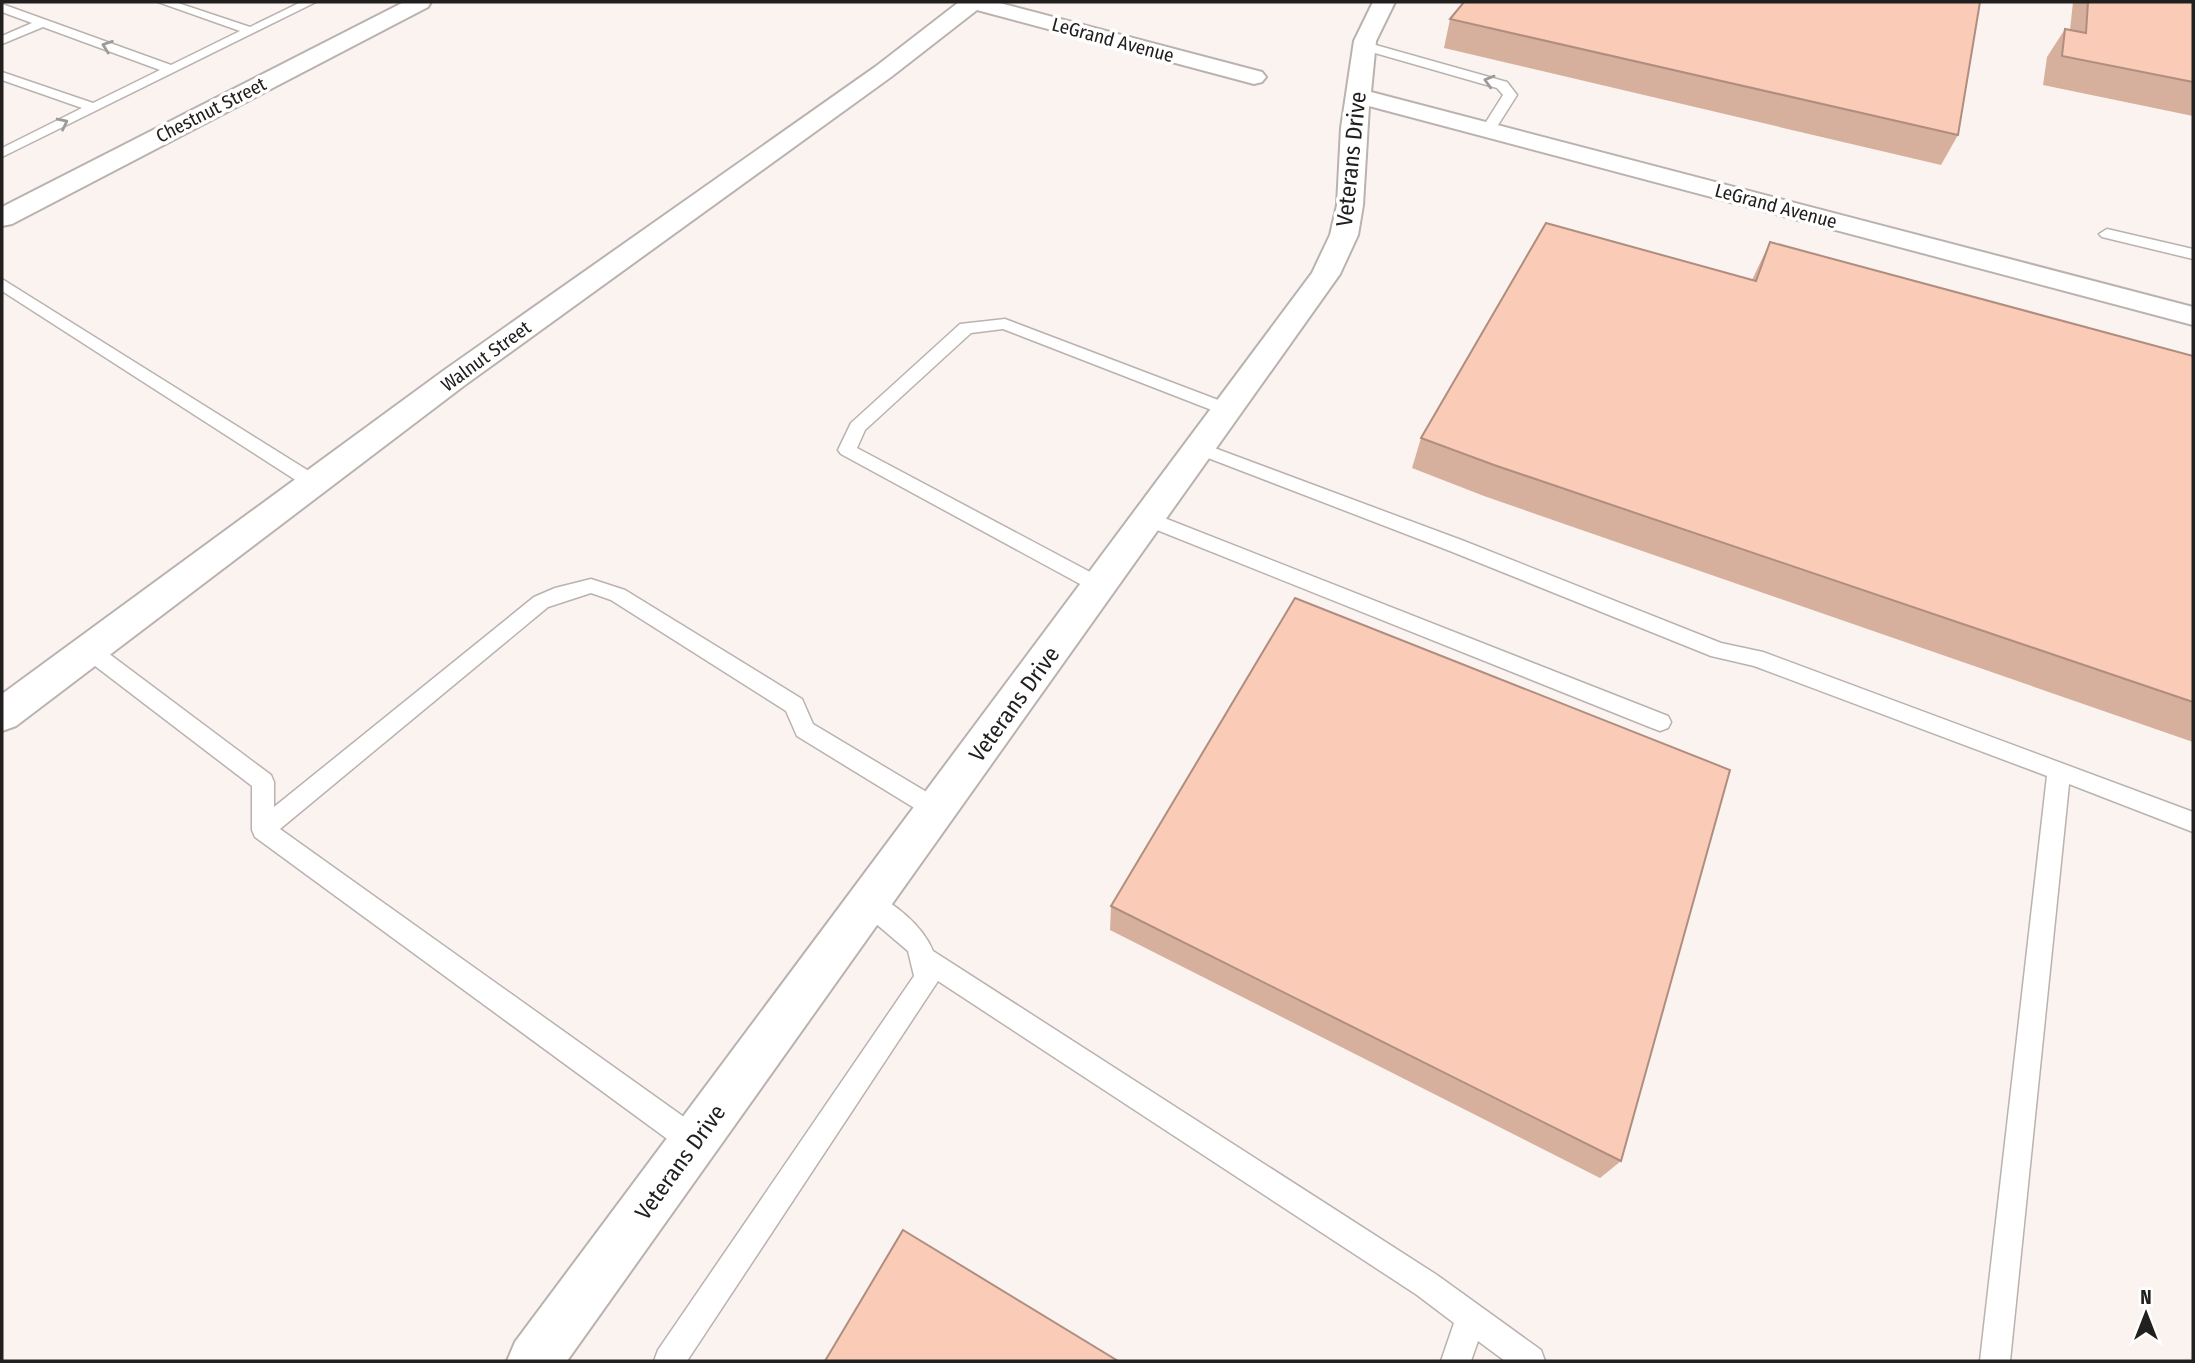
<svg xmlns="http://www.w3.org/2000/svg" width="2195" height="1363" viewBox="0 0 2195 1363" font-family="'Fira Sans Condensed',sans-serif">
	<rect width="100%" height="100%" fill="#fbf3f0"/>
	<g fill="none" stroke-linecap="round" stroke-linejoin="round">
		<g stroke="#bab2af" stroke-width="3">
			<g id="service">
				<path d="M158,2H175L250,27L301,2H316L2,157V148L82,108L2,80V72L93,103L160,70L43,27L2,44V36L32,23L2,12V4L171,65L240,31Z"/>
				<path d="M1365,42L1507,82L1517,95L1493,133H1483L1481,130L1503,95L1497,88L1361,49L1359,46Z"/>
				<path d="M2107,229L2193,249V259L2102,237L2099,234Z"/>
				<path d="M2,279L320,478L323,483L320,488H308L2,291Z"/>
				<path d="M1005,319L1234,406L1237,410L1228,416L1222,414L1003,329L971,333L865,430L857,448L1107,581L1110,586L1107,591L1100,593L1093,591L841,454L838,450L851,423L960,324Z"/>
				<path d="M1201,443L1464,541L1721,643L1763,652L2193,812V832L2069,784L2010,1361H1980L2047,776L1754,666L1711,656L1450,551L1195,453L1192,449Z"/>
				<path d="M1149,512L1668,716L1671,722L1668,728L1660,731L1652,728L1142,524L1140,519L1142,514Z"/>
				<path d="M591,579L625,590L802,699L813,724L945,803L948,810L945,817L937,820L929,817L797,736L786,711L611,600L591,593L548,607L280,829L705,1132L709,1142L705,1152L695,1156L685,1152L255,837L252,830V786L82,656L79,650L82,644L89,642L96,644L271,775L274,782V807L534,597L555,588Z"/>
				<path d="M869,892C894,902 923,926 933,951L1437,1275L1541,1350L1545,1361H1505L1478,1341L1471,1361H1441L1454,1323L1417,1295L938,981L687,1361H654L658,1350L914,976L908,951L861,911L857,903L861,895Z"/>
			</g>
		</g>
		<g stroke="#bab2af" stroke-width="4">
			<g id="minor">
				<path d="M404,2H431L428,7L12,224L2,226V207Z"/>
				<path d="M959,2H996L1262,72L1266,77L1262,82L1254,84L977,10L891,77L465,385L16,726L2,731V694L443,371L875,67Z"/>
				<path d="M1373,2H1395L1376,41L1371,92L2193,307V325L1369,106L1363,205L1358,235L1340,274L567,1361H507L515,1342L1312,273L1330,235L1337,205L1341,128L1354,41Z"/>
			</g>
		</g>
		<use href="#service" fill="#fff" fill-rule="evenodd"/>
		<use href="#minor" fill="#fff" fill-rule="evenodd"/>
	</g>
	<g fill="#d7af9d">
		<path d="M2073,2H2193V116L2043,85L2047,57L2065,29L2070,30Z"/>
		<path d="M1450,19L1958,135L1941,165L1444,48Z"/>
		<path d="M1770,242L2193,356V742L1484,496L1412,468L1421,438L1752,280Z"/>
		<path d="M1111,906L1621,1161L1600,1178L1110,930Z"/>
	</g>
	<g fill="#facbb7" stroke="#af8e80" stroke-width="2">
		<path d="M1464,2H1980L1958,135L1450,19Z"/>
		<path d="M2088,2H2193V82L2062,56L2065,29L2086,33Z"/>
		<path d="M1546,223L1756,281L1770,242L2193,356V702L1494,465L1421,438Z"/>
		<path d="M1295,598L1730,770L1621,1161L1111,906Z"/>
		<path d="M903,1230L1118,1361H825Z"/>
	</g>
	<defs><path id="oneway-chevron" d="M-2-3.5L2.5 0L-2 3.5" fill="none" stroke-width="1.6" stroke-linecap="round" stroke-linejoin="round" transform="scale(1.75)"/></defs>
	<g stroke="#9c9b9a">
		<use href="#oneway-chevron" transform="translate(107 46) rotate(-160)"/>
		<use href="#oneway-chevron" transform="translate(1489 81) rotate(-164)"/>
		<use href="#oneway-chevron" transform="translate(63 123) rotate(-26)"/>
	</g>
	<g text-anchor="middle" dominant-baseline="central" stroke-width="7" stroke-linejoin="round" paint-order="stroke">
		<g font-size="19" fill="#22201e" stroke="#fff">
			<text transform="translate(1113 40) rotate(15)">LeGrand Avenue</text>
			<text transform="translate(211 110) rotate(-27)">Chestnut Street</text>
			<text transform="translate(1776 206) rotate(15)">LeGrand Avenue</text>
			<text transform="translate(486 356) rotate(-36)">Walnut Street</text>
		</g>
		<g font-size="23" fill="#22201e" stroke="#fff">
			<text transform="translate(1351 159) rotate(-84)">Veterans Drive</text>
			<text transform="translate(1014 704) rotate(-54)">Veterans Drive</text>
			<text transform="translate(680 1162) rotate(-54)">Veterans Drive</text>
		</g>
	</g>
	<rect width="2195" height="1363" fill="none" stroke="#22201e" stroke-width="7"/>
	<g transform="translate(2146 1314)" stroke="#ffffff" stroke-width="5" paint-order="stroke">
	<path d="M0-5L12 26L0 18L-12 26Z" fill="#22201e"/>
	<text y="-10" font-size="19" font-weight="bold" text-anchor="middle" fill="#22201e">N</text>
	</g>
</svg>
